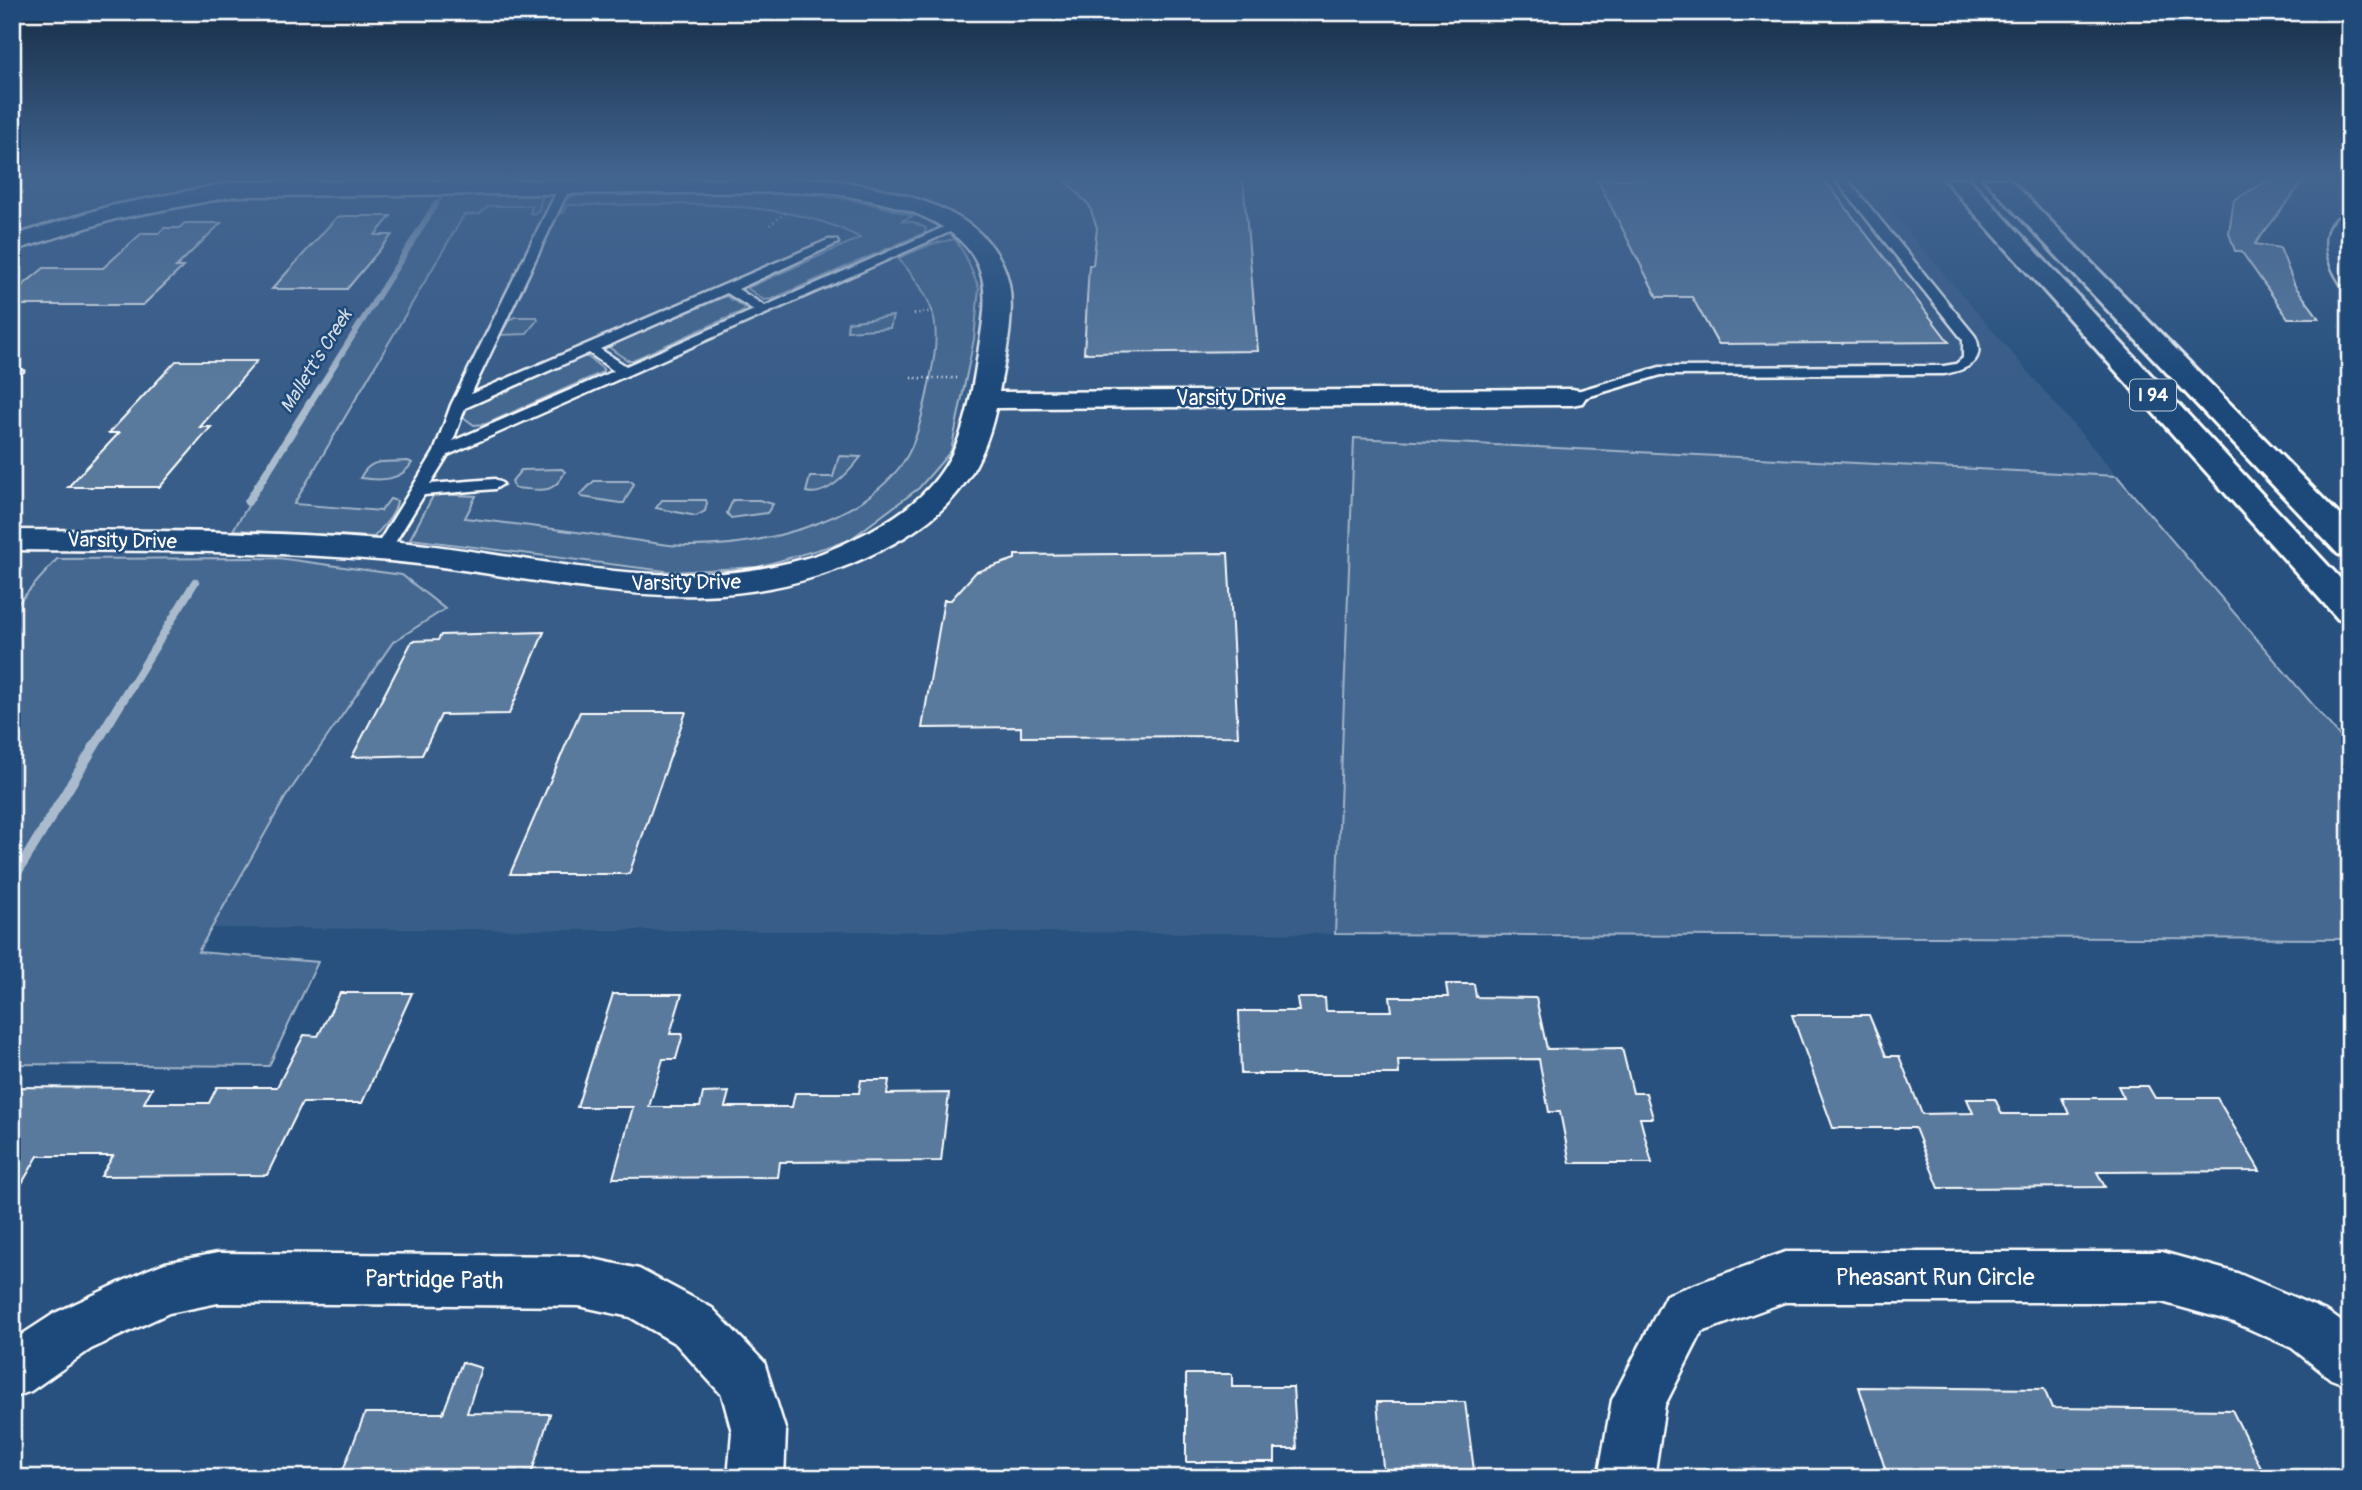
<svg xmlns="http://www.w3.org/2000/svg" width="2362" height="1490" viewBox="0 0 2362 1490" font-family="Pangolin,sans-serif">
	<rect width="100%" height="100%" fill="#28517f"/>
	<filter id="ink" filterUnits="userSpaceOnUse"><feTurbulence type="fractalNoise" baseFrequency=".0143" numOctaves="2"/><feDisplacementMap in="SourceGraphic" scale="14" xChannelSelector="R" yChannelSelector="G"/><feConvolveMatrix kernelMatrix="1 2 1 2 8 2 1 2 1" color-interpolation-filters="sRGB"/></filter>
	<g filter="url(#ink)">
		<path fill="#375d88" d="M12,179H1863L2350,748V939L12,927Z"/>
		<g fill="#446890" stroke="#a2b4c8" stroke-width="2">
			<path d="M583,192C692,192 808,180 913,216L901,221L913,222L926,228L925,233L917,236L772,299L764,300L747,288L860,238C783,194 655,206 567,205L563,213L559,212L567,198Z"/>
			<path d="M444,193H539L542,197L539,210L534,214L530,213L532,206H488L480,214L464,215L294,504L381,511L390,499L397,501C395,516 383,526 374,537L233,530Z"/>
			<path d="M955,239L965,255L979,288L974,339L951,451L919,488L848,541L758,567L673,572L410,539L434,494L476,496L465,518C515,524 564,530 613,537C637,540 662,546 686,546C755,547 854,525 899,468C915,448 920,423 926,399C940,333 945,311 898,258L932,244Z"/>
			<path d="M726,296L745,308L743,311L633,360H627L610,348V345Z"/>
			<path d="M893,316L890,328L847,331L848,322Z"/>
			<path d="M515,317H537L538,319L526,334L500,335L510,319Z"/>
			<path d="M581,357H588L603,369V372L486,424L474,425L463,417L468,406Z"/>
			<path d="M1354,438L2117,476L2350,748V939L1335,934Z"/>
			<path d="M839,456L861,457C850,471 827,498 806,492L810,477H833Z"/>
			<path d="M408,461L412,463C401,481 381,481 360,478C371,456 387,463 408,461Z"/>
			<path d="M562,469L565,472C552,497 539,489 514,488L512,481L521,470Z"/>
			<path d="M594,481H631L634,484L624,503H620L582,497L580,495Z"/>
			<path d="M662,500H706L707,503L705,511L696,516L656,508Z"/>
			<path d="M733,500H759L773,504L767,513L731,518L727,513Z"/>
			<path d="M278,558L402,575L445,609L393,642L285,798L198,952L318,962L269,1066L12,1064V610L57,559Z"/>
		</g>
		<g fill="none" stroke-linecap="round" stroke-linejoin="round">
			<path stroke="#aabbcd" stroke-width="6" d="M309,405L436,204"/>
			<g stroke="#aabbcd" stroke-width="8">
				<path d="M248,502L310,403"/>
				<path d="M130,688L195,582"/>
			</g>
			<path stroke="#aabbcd" stroke-width="10" d="M12,881L131,686"/>
		</g>
		<g fill="#5a7a9d" stroke="#fff" stroke-width="2">
			<path d="M1064,179H1243L1258,351L1084,353L1089,265H1093L1097,228L1089,205Z"/>
			<path d="M1597,179H1824L1949,342L1718,344L1692,297H1657Z"/>
			<path d="M2271,179H2305L2255,244L2280,248L2295,286L2319,318H2288L2241,251H2235L2229,233L2234,200Z"/>
			<path d="M347,216H391L375,235H392L347,289H272L337,217Z"/>
			<path d="M185,223H221L176,267H183L143,305H12V294L44,268H103L142,233H159L164,228H179Z"/>
			<path d="M176,361H257L200,427H211L160,487H68L119,433H109Z"/>
			<path d="M1228,553L1238,736L1021,737V727L922,728L944,600H951L976,572L1015,559V555Z"/>
			<path d="M544,632L509,714L441,715L422,755L352,757L412,641L438,640L441,635Z"/>
			<path d="M580,712H686L629,874H510Z"/>
			<path d="M1446,984H1474L1476,997L1536,998L1547,1049L1622,1048L1633,1093H1646L1653,1118H1640L1652,1163H1570L1560,1112H1549L1539,1059L1398,1060L1399,1074H1241L1239,1011H1299L1297,998H1325L1326,1011H1392L1390,997H1448Z"/>
			<path d="M340,993H412L362,1103H302L267,1175L101,1176L113,1156H38L12,1200V1087L152,1088L144,1103H209L217,1087H277L304,1035L318,1036Z"/>
			<path d="M613,994H682L670,1034H683L676,1059H663L649,1107H700L703,1093L729,1092L725,1107H792L795,1093H859L861,1080H889L887,1094L949,1093L941,1161L780,1162L778,1177L613,1178L633,1107H577Z"/>
			<path d="M1792,1015H1869L1886,1056H1899L1922,1114L1973,1113L1967,1099H1995L2002,1114H2069L2062,1098H2124L2118,1086H2148L2155,1098H2217L2260,1171L2097,1172L2105,1187L1939,1188L1915,1128H1833Z"/>
			<path d="M462,1362L481,1368L467,1413L550,1414L530,1478H340L365,1413H443Z"/>
			<path d="M1186,1374H1232V1387H1293L1297,1449H1275V1462H1186Z"/>
			<path d="M1859,1387L2044,1389L2052,1408L2232,1410L2266,1478H1888Z"/>
			<path d="M1377,1402H1465L1475,1478H1384Z"/>
		</g>
		<g fill="none" stroke-linecap="round" stroke-linejoin="round">
			<g stroke="#fff" stroke-width="5">
				<g id="service">
					<path d="M1835,179H1847L1975,336C1987,362 1966,370 1944,374L1661,375L1577,400H1567L1565,397L1567,394L1660,367L1944,366L1956,364L1963,358V340Z"/>
					<path d="M561,183L571,185L471,394L828,240H836L838,243L738,289L765,306L951,224L955,223L961,227L448,455L430,484L495,479L503,484L495,489L424,495L388,554H376L374,550L434,452L451,405ZM727,293L754,310L626,366L600,349ZM589,353L614,371L453,441L465,408Z"/>
					<path d="M12,367L23,371L12,379Z"/>
				</g>
			</g>
			<g stroke="#fff" stroke-width="5">
				<g id="minor">
					<path d="M828,179C892,190 993,206 1009,284C1015,318 1005,358 999,392L1572,389L1582,391L1586,397L1582,403L1572,405L996,408C981,478 946,517 883,549C711,638 556,574 378,560C256,550 134,551 12,550V530C134,531 257,530 379,540C520,551 663,599 803,559C827,553 850,541 872,530C955,485 966,435 979,347C984,316 991,282 972,254C941,210 873,200 825,192L235,196L115,219L12,251V236L110,206L235,182Z"/>
					<path d="M2350,213V286L2341,284C2326,262 2314,222 2350,213Z"/>
					<path d="M1785,1252H2162L2237,1273L2328,1312L2350,1328V1386L2331,1379L2292,1348L2234,1322L2162,1302H1785L1702,1332L1665,1405L1654,1478H1598L1612,1400L1666,1295Z"/>
					<path d="M218,1253L579,1256L639,1269L712,1308L764,1362L786,1432L784,1478H728L732,1432L722,1395L676,1344L630,1317L579,1306L218,1303L169,1313L91,1349L31,1391L12,1398V1341L55,1313L147,1270L165,1263Z"/>
				</g>
			</g>
			<g stroke="#fff" stroke-width="6">
				<g id="motorway">
					<path d="M1944,179H1969L2350,589V623L2338,619Z"/>
					<path d="M1984,179H2009L2350,526V557L2338,554Z"/>
				</g>
			</g>
			<g stroke="#fff" stroke-width="2.5" stroke-dasharray="1 3.5" stroke-linecap="butt">
				<path d="M770,225L785,213"/>
				<path d="M914,314L933,311"/>
				<path d="M911,378H958"/>
			</g>
			<use href="#service" fill="#1f4a7a" fill-rule="evenodd"/>
			<use href="#minor" fill="#1f4a7a" fill-rule="evenodd"/>
			<use href="#motorway" fill="#1f4a7a" fill-rule="evenodd"/>
		</g>
	</g>
	<linearGradient id="sky" x2="0" y2="1"><stop stop-color="#162d46"/><stop offset="0.46" stop-color="#426590"/><stop offset="1" stop-color="#426590" stop-opacity="0"/></linearGradient>
	<rect width="2362" height="387" fill="url(#sky)"/>
	<g text-anchor="middle" dominant-baseline="central" stroke-width="5" stroke-linejoin="round" paint-order="stroke">
		<g font-size="19" font-style="italic" fill="#d4dde6" stroke="#1f4a7a">
			<text transform="translate(316 361) rotate(-58)">Mallett's Creek</text>
		</g>
		<rect fill="#1f4a7a" stroke="#bcc9d7" stroke-width="2" x="2130" y="379.5" width="46" height="31" rx="5"/>
		<g font-size="19" font-weight="bold" fill="#fff">
			<text x="2153" y="395">I 94</text>
		</g>
		<g font-size="21" fill="#fff" stroke="#1f4a7a">
			<text x="1231" y="398">Varsity Drive</text>
			<text transform="translate(122 541) rotate(1)">Varsity Drive</text>
			<text transform="translate(686 583) rotate(-1)">Varsity Drive</text>
		</g>
		<g font-size="24" fill="#fff" stroke="#1f4a7a">
			<text x="1935" y="1277">Pheasant Run Circle</text>
			<text transform="translate(434 1280) rotate(1)">Partridge Path</text>
		</g>
	</g>
	<rect width="2362" height="1490" fill="none" stroke="#1f4a7a" stroke-width="42"/>
	<rect x="21" y="21" width="2320" height="1448" fill="none" stroke="#fff" stroke-width="2.5" filter="url(#ink)"/>
</svg>
